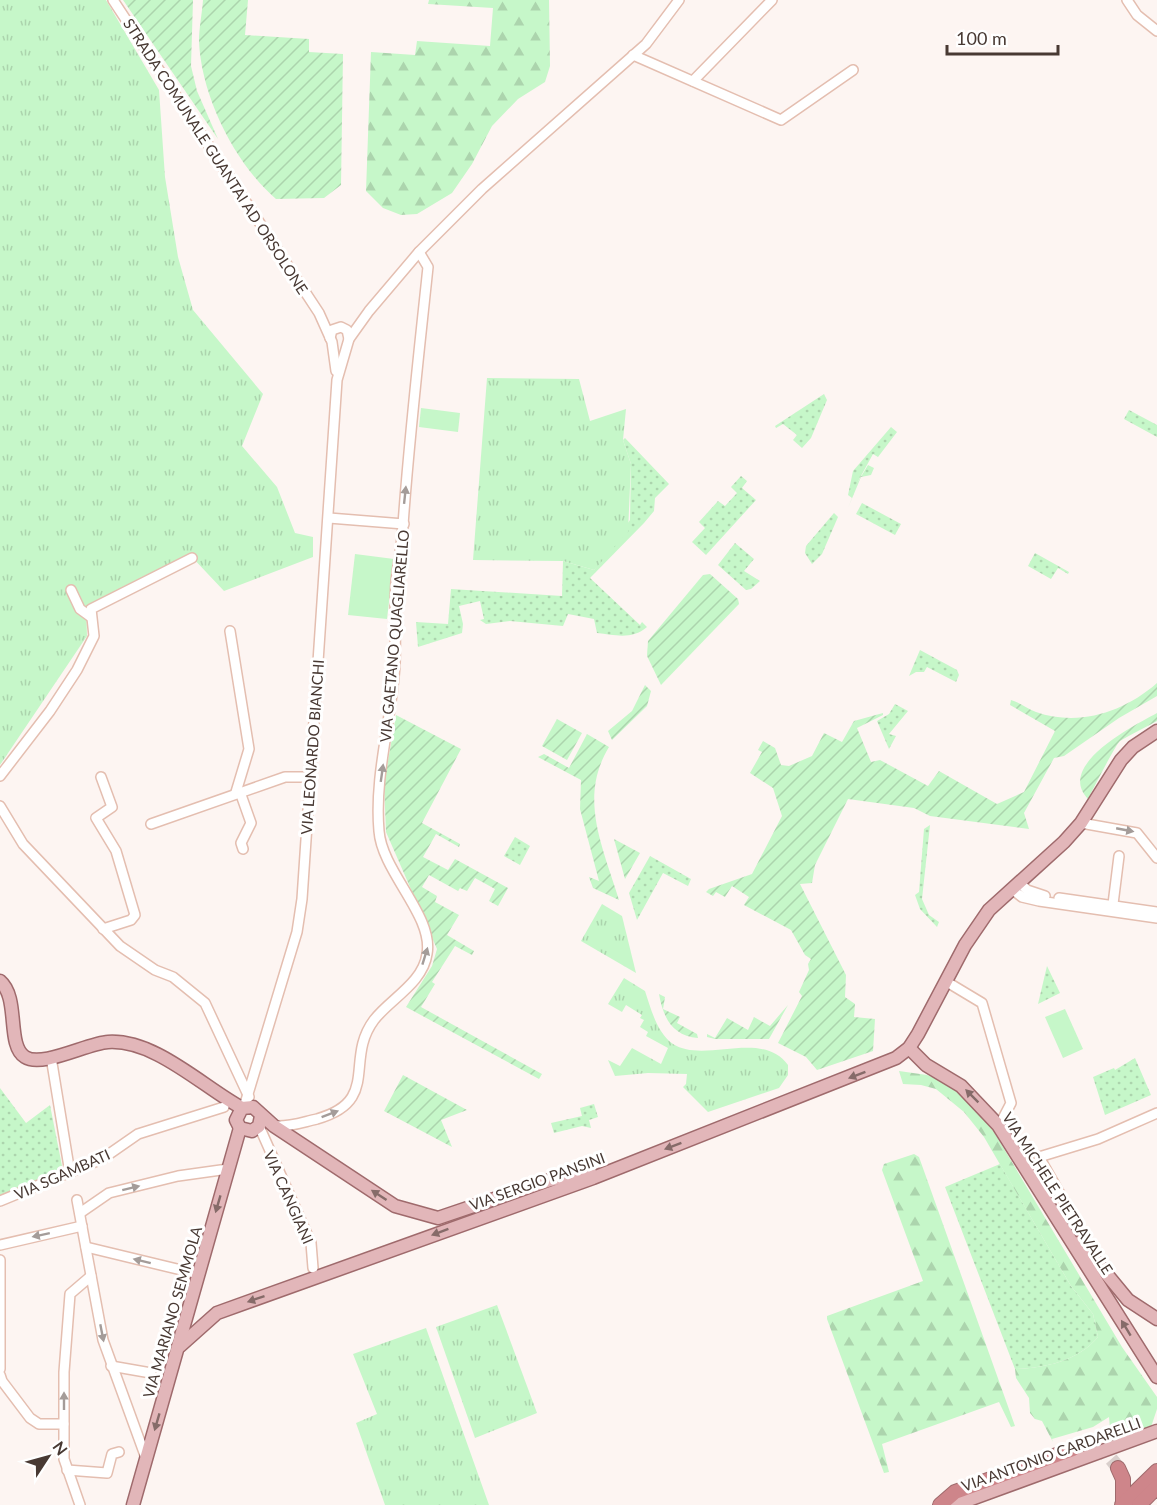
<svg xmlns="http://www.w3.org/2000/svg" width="1157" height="1505" viewBox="0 0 1157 1505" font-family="Lato,sans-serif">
	<defs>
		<pattern id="grass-dots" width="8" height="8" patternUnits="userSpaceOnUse" patternTransform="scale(1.5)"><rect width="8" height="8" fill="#c6f7c9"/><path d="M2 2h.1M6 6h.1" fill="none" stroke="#acd4ad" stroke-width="1.8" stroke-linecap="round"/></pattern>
		<pattern id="forest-firs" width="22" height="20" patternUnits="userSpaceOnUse" patternTransform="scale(1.5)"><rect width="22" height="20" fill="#c6f7c9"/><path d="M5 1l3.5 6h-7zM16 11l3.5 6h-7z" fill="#acd4ad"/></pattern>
		<pattern id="park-tufts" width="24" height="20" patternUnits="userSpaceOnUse" patternTransform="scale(1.5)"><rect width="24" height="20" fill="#c6f7c9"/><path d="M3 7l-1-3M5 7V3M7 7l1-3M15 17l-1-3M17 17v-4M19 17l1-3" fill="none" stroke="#acd4ad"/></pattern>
		<pattern id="garden-furrows" width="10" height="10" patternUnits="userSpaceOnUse" patternTransform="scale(1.5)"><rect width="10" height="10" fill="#c6f7c9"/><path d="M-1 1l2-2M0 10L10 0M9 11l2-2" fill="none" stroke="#acd4ad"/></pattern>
	</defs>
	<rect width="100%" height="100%" fill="#fdf5f2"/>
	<g fill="url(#grass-dots)">
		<path d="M824,394L827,400L811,438L802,448L793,440L797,435L783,424L776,428L775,426Z"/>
		<path d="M1129,410L1157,425V437L1124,419Z"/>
		<path d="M891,427L897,432L878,457L873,454L856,485L868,465L874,468L871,475L861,477L848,508L852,498L848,495L853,471Z"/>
		<path d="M625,438L669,484L655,498L654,511L644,523L590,578L640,625L642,622L647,627C632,640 615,635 597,633L594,619L568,614L563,626L510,621L486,624L480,620L484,619L480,601L459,606L463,624L462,633L418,647L416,622L448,624L451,589L562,596L563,561L594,570L630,520L631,464L623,440Z"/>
		<path d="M741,476L747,481L742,488L756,500L706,555L692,542L705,528L699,522L718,501L725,506L737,493L731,487Z"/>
		<path d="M862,503L901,524L895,535L856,514Z"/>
		<path d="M834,513L838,517L822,554L812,564L805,553L806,546Z"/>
		<path d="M735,543L754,559L744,571L760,581L751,589L746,590L718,565Z"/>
		<path d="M1035,553L1069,572L1068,574L1058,568L1051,579L1028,566Z"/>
		<path d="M920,650L957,670L959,675L956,682L927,667L924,672H916L909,676Z"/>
		<path d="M895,704L908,711L889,734L896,736L889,749L877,721L889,714Z"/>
		<path d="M930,825L922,899L929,915L939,922L937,927L920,909L915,895L919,892L924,829Z"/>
		<path d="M515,837L530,846L520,865L504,856Z"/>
		<path d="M650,856L691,879L688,886L663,873L637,920L629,893Z"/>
		<path d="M1047,966L1060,993L1038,1004Z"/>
		<path d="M1135,1058L1151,1095L1105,1115L1093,1077L1114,1068L1115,1070Z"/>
		<path d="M0,1088L26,1123L50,1105L63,1171L0,1196Z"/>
		<path d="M594,1104L598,1117L589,1120L591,1128L582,1126L554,1133L551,1123L582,1116L580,1108Z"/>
		<path d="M1000,1164L1071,1286L1093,1314L1098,1337C1078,1361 1045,1368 1015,1369L945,1187Z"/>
	</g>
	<g fill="url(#forest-firs)">
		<path d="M429,0H549L550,66L545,82L518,99L492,126L472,164L452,193L417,214L401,215L383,208L366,191L371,52L415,55L417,41L490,46L493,8L428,4Z"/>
		<path d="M899,1071L927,1075L942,1081L968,1099L994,1132L1122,1347L1157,1397V1409L1149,1433L1119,1443L1111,1441L1109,1417L1093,1427L1052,1439L1053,1442L1042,1421L1035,1419L1030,1413L1029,1398L1016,1378L1015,1369C1045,1368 1078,1361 1098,1337L1093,1314L1071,1286L984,1137L964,1112L936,1089L921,1085L903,1084Z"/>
		<path d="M914,1154L919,1157L1015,1426L1011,1427L999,1402L882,1444L889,1472L884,1473L827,1319V1316L923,1281L882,1170L884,1164Z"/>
	</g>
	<g fill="url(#park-tufts)">
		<path d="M0,0H106L159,90L165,177L178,257L193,310L263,394L242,446L277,487L295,533L313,537V557L224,591L190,555L86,606L87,636L0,765Z"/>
		<path d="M487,378L579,379L590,421L626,409L623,440L631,464L628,532L594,570L563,561L473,560Z"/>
		<path d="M602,904L622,916L636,973L581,941Z"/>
		<path d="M624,978L645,991C651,1009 657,1033 673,1044C704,1064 762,1029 788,1065V1075L779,1088L708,1112L683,1087L686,1084L687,1074L648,1073L615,1076L608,1060L620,1066L632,1048L661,1064L668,1048L646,1036L648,1032L640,1027L644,1020L640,1018L642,1015L626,1005L622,1012L608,1004Z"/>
		<path d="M497,1305L537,1413L475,1438L436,1327Z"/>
		<path d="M426,1328L489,1505H385L356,1423L377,1414L353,1354Z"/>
	</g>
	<g fill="url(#garden-furrows)">
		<path d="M123,0H193L191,66L197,91L218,139Z"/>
		<path d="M203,0H248L245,35L309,39V52L343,54L341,185L324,198L276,199C235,164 201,96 199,41C199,28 202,14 203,0Z"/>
		<path d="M710,574L738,599L739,604L661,685L647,656L648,641L703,575Z"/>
		<path d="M1157,683V696L1119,718L1064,756L1054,758L1024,813L1029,829L930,816L914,808L848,799L815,865L812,883L800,884L846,975L845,997L855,1004L854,1017L875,1019L873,1051L817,1070L806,1057L778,1043L802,996L799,992L809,970L808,964L811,959L805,955L791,930L744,905L749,897L732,886L725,897L716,892L713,896L706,892L709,889L752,874L782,816L773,788L750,773L762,752L758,750L763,741L775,748L781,765L789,766L812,756L824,733L842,742L854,721L883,713V715L857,728L871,762L880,760L928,786L939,771L997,804L1024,792L1055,731L1010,705L1011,700C1019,702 1027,709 1036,712C1079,727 1124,712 1157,683Z"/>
		<path d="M645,685L651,691L647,706L612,740L608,731L632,711Z"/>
		<path d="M1157,713V721C1145,728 1131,734 1120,741C1116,744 1093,789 1088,799C1055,765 1135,725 1157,713Z"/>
		<path d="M396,715L461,749L422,823L460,844L459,847L436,834L423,857L448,870L455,859L508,888L498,906L489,901L495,889L475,878L467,891L460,888L458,891L429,875L422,887L437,896L435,902L459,915L447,935L474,951L472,955L455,946L432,982L435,984L421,1007L542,1074L539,1079L406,1007L432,966L437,949L386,832L384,784Z"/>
		<path d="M557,719L582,733L567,760L542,746Z"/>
		<path d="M587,734L609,747C578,798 603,847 619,900L593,888L589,877L599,881L580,809L581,780L538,757L544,754L569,768Z"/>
		<path d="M614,839L640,853L625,879Z"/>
		<path d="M659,994L665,997L663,1009L680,1017L677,1023L697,1034L698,1038C672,1036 663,1017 659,994Z"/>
		<path d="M788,1005L769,1039H715L707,1037V1034L715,1038L727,1018L748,1030L754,1017L770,1026Z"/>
		<path d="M403,1075L467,1110L441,1120L452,1147L384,1111Z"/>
	</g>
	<g fill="#c6f7c9">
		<path d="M421,408L460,413L458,432L419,427Z"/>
		<path d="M355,554L394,559L387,619L348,615Z"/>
		<path d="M1065,1009L1083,1049L1063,1058L1045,1017Z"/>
	</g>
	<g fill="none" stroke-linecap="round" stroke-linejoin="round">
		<path stroke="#d9cfcc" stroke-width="14" stroke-dasharray="14 7" stroke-linecap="butt" d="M1073,1449C1095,1444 1106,1450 1118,1468"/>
		<g stroke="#e4beb0" stroke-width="12">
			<g id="minor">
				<path d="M113,0L319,313L332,342L336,371"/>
				<path d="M1127,0L1137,15L1157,31"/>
				<path d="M633,55L781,120L853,70"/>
				<path d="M693,81L772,0"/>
				<path d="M330,338L332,330L341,327L347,330L349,339"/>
				<path d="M329,518L404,524"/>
				<path d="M71,590L80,609L91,617"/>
				<path d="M230,631L249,749L236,792"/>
				<path d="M0,776L50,711L77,670L94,636L91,609L192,558"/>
				<path d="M101,777L112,807L96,818L116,851L135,915L131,920L103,929"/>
				<path d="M240,792L251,823L241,843L243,849"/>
				<path d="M0,806L23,844L120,946L155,970L173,977L205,1003L249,1097"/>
				<path d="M1081,823L1137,833L1157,858"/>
				<path d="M151,824L285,777H309"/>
				<path d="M1020,883L1027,890L1045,896"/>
				<path d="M1013,890L1022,897L1039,901L1157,918"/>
				<path d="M1059,898L1157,912"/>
				<path d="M1113,904L1119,856"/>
				<path d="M947,982L982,1003L1011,1103L999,1126"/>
				<path d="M51,1057L69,1167"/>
				<path d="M244,1107L297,932L302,899L337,380L349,339L369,311L419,252L482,189L646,44L679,0"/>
				<path d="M259,1126L311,1243L313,1268"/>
				<path d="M275,1126C290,1127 303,1122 317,1119C381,1101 344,1060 374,1020C390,999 423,983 427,954C434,916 382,872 379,831C374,775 392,719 395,664C396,637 394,609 396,582C398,563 402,544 403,525C409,439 419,353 428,267L419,252"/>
				<path d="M77,1200L103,1340L146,1458"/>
				<path d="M0,1201L102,1159L138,1134L224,1107"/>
				<path d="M80,1213L109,1193L178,1176L228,1169"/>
				<path d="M1059,1220L1071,1213L1039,1157L1098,1139L1157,1113"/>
				<path d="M0,1245L82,1226"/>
				<path d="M86,1247L198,1274"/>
				<path d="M0,1260V1369"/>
				<path d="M111,1366L151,1373"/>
				<path d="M0,1375L2,1381L30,1418L39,1424H64"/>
				<path d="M67,1470L107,1473L112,1454L119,1452"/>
				<path d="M80,1505L64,1459V1372L70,1294L91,1276"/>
			</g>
		</g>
		<g stroke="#9f6a6c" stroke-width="15">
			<g id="major">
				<path d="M0,981C20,998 6,1045 25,1057C42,1068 88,1043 108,1042C155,1039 203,1087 242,1108"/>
				<path d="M909,1048L926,1065L961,1086L998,1125L1157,1377"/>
				<path d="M261,1116L259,1126L252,1131L240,1128L236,1120L242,1108L253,1107L274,1126L395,1206L438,1218L550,1180L590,1172"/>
				<path d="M1080,1242L1128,1300L1157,1319"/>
				<path d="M180,1346L217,1313L593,1178L896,1058L909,1048L918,1034L965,945L989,910L1064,842L1081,823L1121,760L1133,747L1157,731"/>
				<path d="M133,1505L240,1128"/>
				<path d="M955,1505L1157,1431"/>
			</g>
		</g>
		<g stroke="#9f6a6c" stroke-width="16">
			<g id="highway">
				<path d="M1118,1468L1123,1479V1503"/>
				<path d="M940,1505L955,1492L1073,1449"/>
				<path d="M1122,1505L1157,1471"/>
				<path d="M1139,1505L1157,1487"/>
			</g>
		</g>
		<use href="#minor" stroke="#fff" stroke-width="9"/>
		<use href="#major" stroke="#e2b6b9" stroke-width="12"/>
		<use href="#highway" stroke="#ce858a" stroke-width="14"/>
	</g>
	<defs><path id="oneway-solid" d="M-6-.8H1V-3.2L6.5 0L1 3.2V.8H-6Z" transform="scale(1.5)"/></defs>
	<g fill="#a49c99">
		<use href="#oneway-solid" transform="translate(405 495) rotate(-84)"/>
		<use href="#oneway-solid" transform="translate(382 773) rotate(-82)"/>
		<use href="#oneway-solid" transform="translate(1125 830) rotate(11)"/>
		<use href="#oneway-solid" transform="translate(425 956) rotate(-73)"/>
		<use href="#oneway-solid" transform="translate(330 1114) rotate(-21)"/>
		<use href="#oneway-solid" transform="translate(131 1188) rotate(-14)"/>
		<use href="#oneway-solid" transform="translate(41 1235) rotate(168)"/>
		<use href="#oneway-solid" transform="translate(142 1261) rotate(-166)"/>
		<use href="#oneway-solid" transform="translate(102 1333) rotate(79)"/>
		<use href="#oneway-solid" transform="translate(64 1401) rotate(-90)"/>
	</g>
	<g fill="#866b69">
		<use href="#oneway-solid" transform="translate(857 1075) rotate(159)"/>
		<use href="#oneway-solid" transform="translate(972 1096) rotate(-135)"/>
		<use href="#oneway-solid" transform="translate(673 1146) rotate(159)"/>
		<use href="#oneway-solid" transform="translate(379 1195) rotate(-147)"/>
		<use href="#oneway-solid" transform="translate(218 1204) rotate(106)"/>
		<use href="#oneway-solid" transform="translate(440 1232) rotate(159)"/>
		<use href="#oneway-solid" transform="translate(256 1299) rotate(161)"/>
		<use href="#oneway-solid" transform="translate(1126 1328) rotate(-121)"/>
		<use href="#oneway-solid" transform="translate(157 1422) rotate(106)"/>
	</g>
	<g text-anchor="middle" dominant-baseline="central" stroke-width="6" stroke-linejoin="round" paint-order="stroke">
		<g font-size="15" fill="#483933" stroke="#fff">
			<text transform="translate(216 156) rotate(57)">STRADA COMUNALE GUANTAI AD ORSOLONE</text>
			<text transform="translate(394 636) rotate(-85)">VIA GAETANO QUAGLIARELLO</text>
			<text transform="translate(312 747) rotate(-86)">VIA LEONARDO BIANCHI</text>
			<text transform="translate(62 1174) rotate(-24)">VIA SGAMBATI</text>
			<text transform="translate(537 1181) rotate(-20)">VIA SERGIO PANSINI</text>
			<text transform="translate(1058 1193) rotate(57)">VIA MICHELE PIETRAVALLE</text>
			<text transform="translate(289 1197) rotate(66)">VIA CANGIANI</text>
			<text transform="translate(172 1312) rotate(-74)">VIA MARIANO SEMMOLA</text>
			<text transform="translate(1051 1454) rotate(-20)">VIA ANTONIO CARDARELLI</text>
		</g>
	</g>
	<g transform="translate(48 1457) rotate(54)" stroke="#ffffff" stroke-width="4.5" paint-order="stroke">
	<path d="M0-4.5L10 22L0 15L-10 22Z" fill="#483933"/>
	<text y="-9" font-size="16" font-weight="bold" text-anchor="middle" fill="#483933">N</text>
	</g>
	<path d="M947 45v9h111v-9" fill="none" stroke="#483933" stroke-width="3"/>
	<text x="956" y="45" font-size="18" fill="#483933" stroke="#ffffff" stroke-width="4.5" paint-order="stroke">100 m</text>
</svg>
